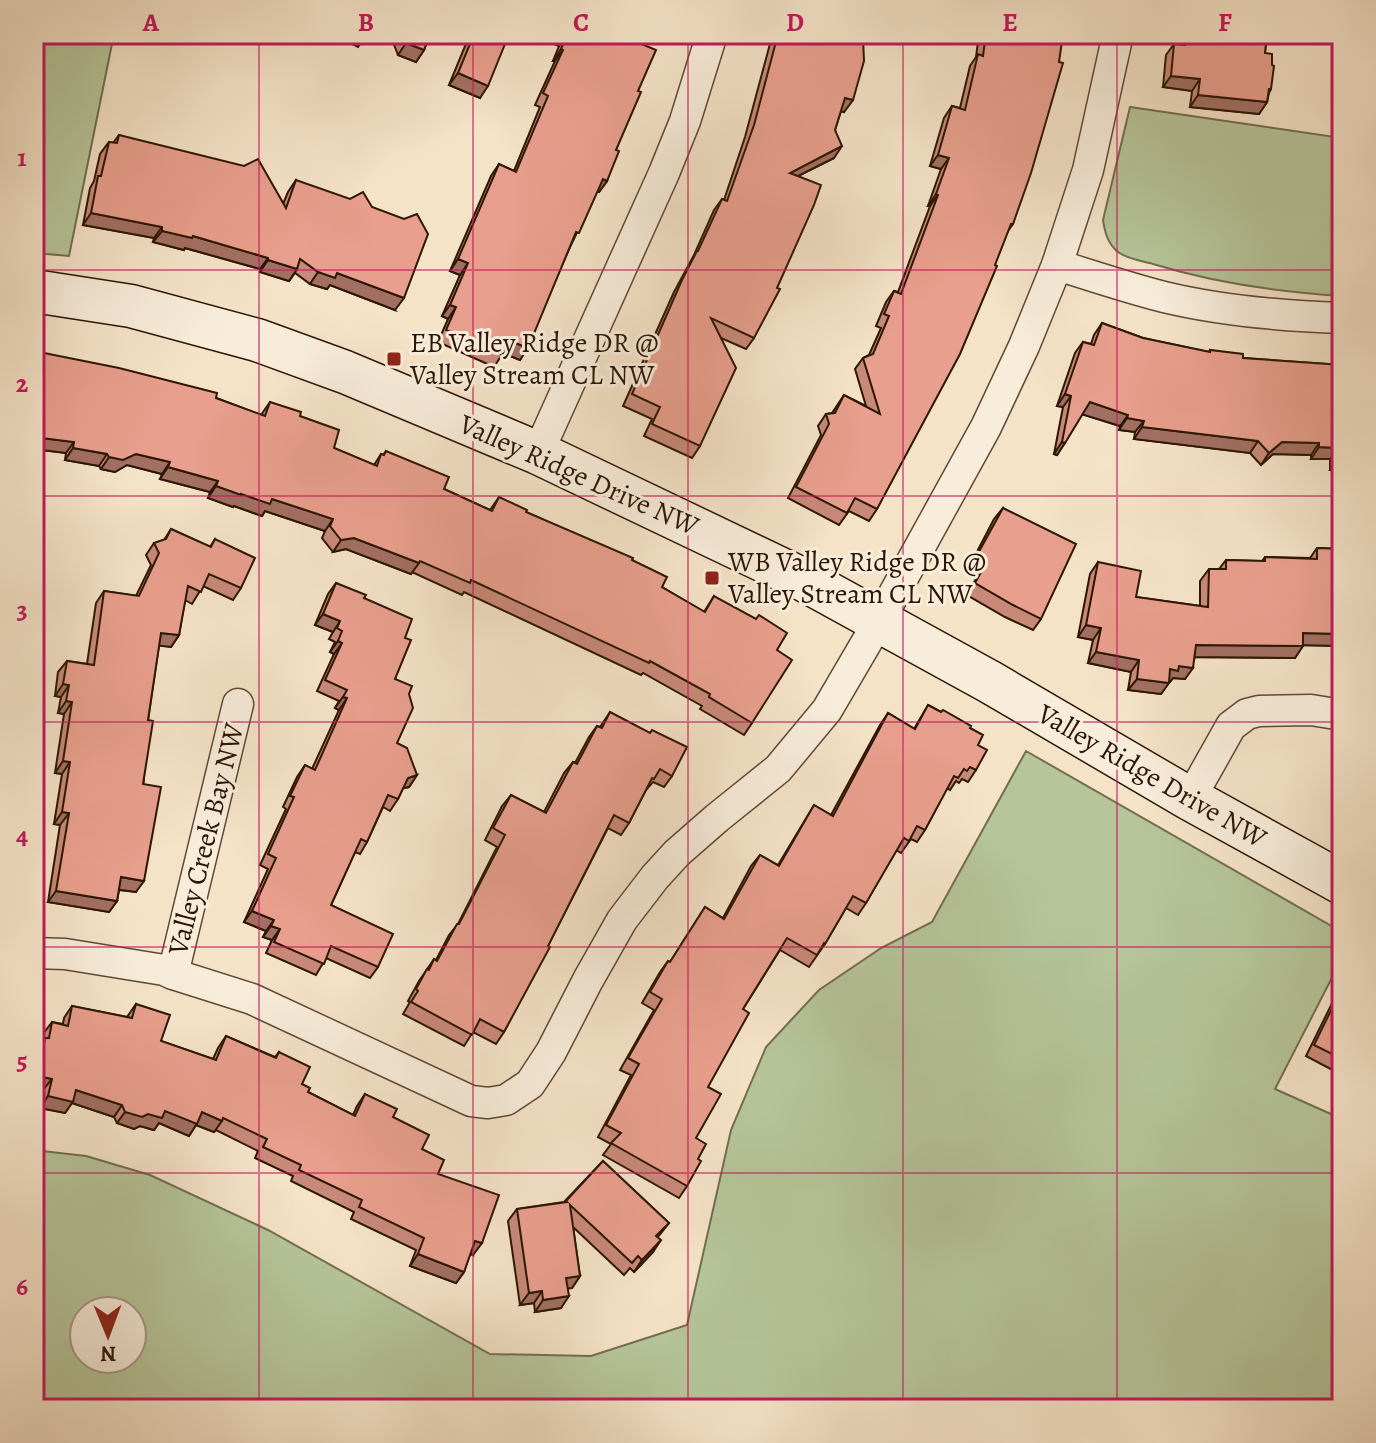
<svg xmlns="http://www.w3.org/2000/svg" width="1376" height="1443" viewBox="0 0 1376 1443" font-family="Alegreya,serif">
	<rect width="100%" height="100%" fill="#f5e3c8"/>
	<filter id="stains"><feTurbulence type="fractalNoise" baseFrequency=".0025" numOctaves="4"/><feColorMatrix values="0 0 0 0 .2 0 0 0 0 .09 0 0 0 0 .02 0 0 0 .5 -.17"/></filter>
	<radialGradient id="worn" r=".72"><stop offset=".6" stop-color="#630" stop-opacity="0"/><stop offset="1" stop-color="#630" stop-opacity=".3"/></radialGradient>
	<g fill="#b6c59a" stroke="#726e4f" stroke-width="2" fill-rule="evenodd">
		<path d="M34,34H114L69,256L34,253Z"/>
		<path d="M1130,107L1342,138V296C1278,292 1215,283 1153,264C1143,261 1127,259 1118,252C1108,244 1105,233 1103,220Z"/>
		<path d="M1026,751L1342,932V958L1275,1089L1342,1119V1409H34V1150L86,1156L150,1175L268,1230L490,1354L591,1356L687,1325L731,1130L766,1047L819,990L881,948L932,922ZM132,1311V1359H84V1311Z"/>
	</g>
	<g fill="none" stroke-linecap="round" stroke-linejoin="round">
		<g stroke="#5f4935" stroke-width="33">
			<g id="street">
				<path d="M1057,265C1093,276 1128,288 1164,297C1222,311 1282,316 1342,318"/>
				<path d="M538,453L664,173L685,121L712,34"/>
				<path d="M1190,799L1231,726L1247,714L1259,711L1311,710L1342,715"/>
				<path d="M34,953L65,954L164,970L173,974L252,999L471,1101L488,1103L506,1100L530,1084L551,1052L588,980L622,920L655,877L677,853L717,818L778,769L827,710L879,621L986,427L1024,346L1057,265L1088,170L1118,34"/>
				<path d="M173,974L238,704"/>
			</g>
		</g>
		<g stroke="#2d1604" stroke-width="45">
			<path id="secondary" d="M34,291L131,306L257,340L345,372L538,453L806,581L990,682L1190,799L1342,883"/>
		</g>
		<use href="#street" stroke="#f8eddb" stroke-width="30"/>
		<use href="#secondary" stroke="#f8eddb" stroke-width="42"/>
	</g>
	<g fill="#c88979" stroke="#2d1604" stroke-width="2">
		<path d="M333,34H367L358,47Z"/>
		<path d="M390,34H430L424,50L416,62L398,55Z"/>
		<path d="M470,34H509L480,98L449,85Z"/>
		<path d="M556,34H627L625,37L638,91L616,150L607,181L599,192L597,191L571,245L520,360L503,353L494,367L438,342L448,319L442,316L460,275L450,271L491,176L499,164L514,171L540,107L535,105L555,61H553L559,46L552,43Z"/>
		<path d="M774,34H865L844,112L841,111L835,130L834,158L798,176L754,338L746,349L721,338L700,446L692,458L644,436L652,419L623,406L674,292L694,255L714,210L722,199L724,200L745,137L771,40Z"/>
		<path d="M979,34H1063L1013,224L1008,231L877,509L869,521L849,511L839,525L788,498L821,435L818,426L826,414L832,413L844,395L866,406L855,369L863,358L869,355L881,328L876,326L886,302L894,291L898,292L930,206H928L941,169L930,166L944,118L952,106L960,108L970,66L976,57Z"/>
		<path d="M1179,34H1267L1265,53L1271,89L1269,93L1267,102L1259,114L1190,107L1192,91L1163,87L1166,55L1174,44H1178Z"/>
		<path d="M119,135L283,204L288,192L296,180L395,310L330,285L327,289L310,284L295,273L289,281L260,272V269L185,248L184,250L153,242L154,238L83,225L90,188L94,181L100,154L109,142L113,143Z"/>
		<path d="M1102,323L1143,338L1209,352L1210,350L1243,358L1342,365V470H1330V459H1311V455L1273,454L1261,465L1250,453L1134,439L1135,432L1119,430L1120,426L1082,414L1057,455L1054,454L1063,407L1057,406L1075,353L1083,342L1091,344L1094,335Z"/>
		<path d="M34,351L216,398L261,415L270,402L300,416L334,448L374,465L381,454L383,455L386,451L444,489L490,510L499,497L526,512L632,560L662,587L704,612L714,596L777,650L752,723L744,735L700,709L702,706L643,673L641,675L464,592L462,595L412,572L411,574L346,549L333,552L322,538L325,531L265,511L262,516L234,506L233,507L208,498L210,492L160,479L162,474L127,465L115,472L101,469L99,466L65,460L66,453L34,449Z"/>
		<path d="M1003,508L1041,619L1033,630L1005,617L967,595L978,575L968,569L994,519Z"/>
		<path d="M171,529L210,547L215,539L241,588L233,600L203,586L192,604L185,600L179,635L171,647L159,645L148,720L136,892L119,890L117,901L109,912L48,902L60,825L54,824L62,774L55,773L64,714L58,713L61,697L55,696L58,672L67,661L87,664L96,603L104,591L136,596L151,565L146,555L154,543L164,540Z"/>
		<path d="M1317,548L1342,549V646L1303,645L1295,658L1195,657L1185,679L1173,678L1170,682H1169L1161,694L1128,690L1131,672L1088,663L1093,640L1078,637L1090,574L1098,562L1136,597L1200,606V581L1209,569H1219L1226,560L1262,561L1265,557L1310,558Z"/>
		<path d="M336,583L364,598L405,638L395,679L409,694L397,743L417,775L409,787L403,788L398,799L390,811L383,807L367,842L360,854L355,852L331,905L378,967L370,978L326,958L316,975L266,953L272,940L263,937L266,931L244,922L268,869L260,865L286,809L283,807L297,777L305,765L312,769L339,710L335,708L339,701L317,691L334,654L330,652L335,642L329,639L333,632L315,625L328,594Z"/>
		<path d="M928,705L970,728L978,745L976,770L968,782L962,779L959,783L956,781L950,790L947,788L925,830L917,842L911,839L901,853L896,850L866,903L858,915L846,908L825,944L809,967L780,950L743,1009L708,1087L696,1138L698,1159L687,1186L679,1198L603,1155L611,1144L598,1137L631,1075L620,1070L654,1010L642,1003L660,972L668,961L670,962L705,907L723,918L751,866L760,855L778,865L814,805L831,815L880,725L888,713L914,729Z"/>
		<path d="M610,712L672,776L664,787L653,782L646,790L629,823L621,835L608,828L504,1032L496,1044L473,1032L464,1046L403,1014L410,1002L408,1001L419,981L434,959L436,960L449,935L458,924L497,847L485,840L502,806L511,795L544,812L564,773L573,762L575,763L589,737L597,726L600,727Z"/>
		<path d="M1342,983V1075L1306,1056Z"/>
		<path d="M136,1004L161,1041L213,1059L218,1048L226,1036L275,1057L279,1052L308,1092L353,1115L357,1106L365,1094L393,1117L422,1149L438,1174L473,1255L470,1254L464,1272L456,1283L410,1266L416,1250L351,1219L354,1212L291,1181L293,1176L255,1158L258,1151L216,1130L214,1132L196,1125L189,1136L159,1123L154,1130L140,1126L134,1129L117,1123L114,1117L72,1103L65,1113L40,1108L43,1090L34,1088V1065L37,1049L42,1042L43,1034L52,1022L63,1024L64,1018L72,1006L127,1017Z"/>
		<path d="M603,1161L669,1223L658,1237L653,1252L634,1272L630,1268L624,1275L573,1227L580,1276L572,1288H568L561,1308L535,1312L534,1303L520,1305L508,1221L517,1209L564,1202Z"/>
	</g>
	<g fill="#a26f63" stroke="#2d1604" stroke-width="2">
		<path d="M559,34L567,35L559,46L552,43Z"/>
		<path d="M406,43L424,50L416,62L398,55Z"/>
		<path d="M561,49L563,50L555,61H553Z"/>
		<path d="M458,73L488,86L480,98L449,85Z"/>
		<path d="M1171,76L1200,79L1192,91L1163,87Z"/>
		<path d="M1198,95L1267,102L1259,114L1190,107Z"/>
		<path d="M845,98L853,100L844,112L836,110Z"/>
		<path d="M842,146L834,158L782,184L790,173Z"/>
		<path d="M938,155L949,158L941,169L930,166Z"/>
		<path d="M603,179L607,181L599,192L595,190Z"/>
		<path d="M936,194L938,195L930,206H928Z"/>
		<path d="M91,213L162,227L154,238L83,225Z"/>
		<path d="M162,231L193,236L268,258L260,269L185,248L184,250L153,242Z"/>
		<path d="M458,259L468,263L460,275L450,271Z"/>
		<path d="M268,260L297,269L289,281L260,272Z"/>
		<path d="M318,272L337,273L404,298L395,310L330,285L327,289L310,284Z"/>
		<path d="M450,305L456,307L448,319L442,316Z"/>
		<path d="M508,340L528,348L520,360L500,352Z"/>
		<path d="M1065,394L1071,396L1063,407L1057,406Z"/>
		<path d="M1090,402L1128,415L1120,426L1081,414Z"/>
		<path d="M1127,418L1144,421L1135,432L1119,430Z"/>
		<path d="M1142,427L1258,441L1250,453L1134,439Z"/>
		<path d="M34,437L74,442L66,453L34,449Z"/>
		<path d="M1062,442L1065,443L1057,455L1054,454Z"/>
		<path d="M1282,442L1319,443L1311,455L1273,454L1261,465L1269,453Z"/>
		<path d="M1319,447L1338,448L1330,459H1311Z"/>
		<path d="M73,448L107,454L99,466L65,460Z"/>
		<path d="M136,454L170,462L162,474L127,465L115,472L101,469L109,457Z"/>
		<path d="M1338,458H1342V470H1330Z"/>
		<path d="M168,467L218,481L210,492L160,479Z"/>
		<path d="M216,486L241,494L272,499L333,519L325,531L265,511L262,516L234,506L233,507L208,498Z"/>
		<path d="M354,538L419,563L411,574L346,549L333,552L341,540Z"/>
		<path d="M323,614L340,621L333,632L315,625Z"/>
		<path d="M1086,625L1101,628L1093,640L1078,637Z"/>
		<path d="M161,633L179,635L171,647L153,645Z"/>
		<path d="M1303,633L1342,634V643L1340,646L1295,645Z"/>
		<path d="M338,641L342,643L334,654L330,652Z"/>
		<path d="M1196,645L1303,646L1295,658L1188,657Z"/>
		<path d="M1096,652L1139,660L1131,672L1088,663Z"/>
		<path d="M1179,666L1193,668L1185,679L1173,678L1170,682L1162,681L1170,669Z"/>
		<path d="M1137,679L1169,683L1161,694L1128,690Z"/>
		<path d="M63,684L69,685L61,697L55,696Z"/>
		<path d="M343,697L347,698L339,710L335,708Z"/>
		<path d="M66,701L72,702L64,714L58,713Z"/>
		<path d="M63,761L70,762L62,774L55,773Z"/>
		<path d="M417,775L409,787L400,789L408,778Z"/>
		<path d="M62,812L69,813L60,825L54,824Z"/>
		<path d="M121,877L144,881L136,892L113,889Z"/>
		<path d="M56,891L117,901L109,912L48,902Z"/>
		<path d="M252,911L274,920L266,931L244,922Z"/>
		<path d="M271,926L280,929L272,940L263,937Z"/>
		<path d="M38,1076L52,1079L43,1090L34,1088V1081Z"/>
		<path d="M76,1090L122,1105L114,1117L72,1103L65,1113L40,1108L48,1096Z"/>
		<path d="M165,1111L202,1112L222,1121L214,1132L196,1125L189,1136L159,1123L154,1130L140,1126L134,1129L117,1123L125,1112L148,1114Z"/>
		<path d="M661,1240L653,1252L634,1272L642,1260Z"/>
		<path d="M475,1241L482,1243L473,1255L467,1252Z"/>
		<path d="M418,1254L464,1272L456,1283L410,1266Z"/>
		<path d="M580,1276L572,1288L558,1290L566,1278Z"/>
		<path d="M542,1291L534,1303L520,1305L529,1293Z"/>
		<path d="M569,1296L561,1308L535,1312L543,1300Z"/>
	</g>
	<g fill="#e89f8d" stroke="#2d1604" stroke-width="2">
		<path d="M403,34H430L424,50L406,43Z"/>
		<path d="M474,34H509L488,86L458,73Z"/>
		<path d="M566,34H627L625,37L656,50L638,91L641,92L616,150L619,151L607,181L603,179L579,233L576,232L528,348L508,340L502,355L446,330L456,307L450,305L468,263L458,259L499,164L516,172L548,96L543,93L563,50L561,49L567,35Z"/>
		<path d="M778,34H865L863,38L864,61L853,100L845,98L835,130L842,146L790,173L821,185L814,205L777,288L780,289L754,338L711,318L736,368L700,446L652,424L660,407L632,394L682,280L697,251H698L722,199L727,201L754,125Z"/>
		<path d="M986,34H1063L1059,62L1063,63L1031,173L1013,224H1011L995,265L997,266L960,354L877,509L855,498L847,513L796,487L829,424L826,414L835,413L844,395L880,414L863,358L873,354L889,316L884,314L894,291L901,294L938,195L936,194L949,158L938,155L952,106L965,110L978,54L983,56Z"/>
		<path d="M1186,34H1267L1265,53L1272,54V65L1274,66L1271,89H1269L1267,102L1198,95L1200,79L1171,76L1174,44L1185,45Z"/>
		<path d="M119,135L244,166L258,159L286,208L296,180L350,199L363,192L372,207L404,219L417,214L428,234L404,298L337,273L335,278L318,272L300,259L297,269L268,260V258L193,236L192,238L162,231V227L91,213L98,176H101L109,142L117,143Z"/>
		<path d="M1102,323L1143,338L1210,352V350L1243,354V358L1342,365V458H1338V448L1319,447V443L1282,442L1269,453L1258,441L1142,427L1144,421L1127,418L1128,415L1090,402L1065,443L1062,442L1071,396L1065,394L1083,342L1094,345Z"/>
		<path d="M34,351L119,368L217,393L216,398L265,416L270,402L301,412L300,416L339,430L334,448L377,466L381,454L384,455L386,451L449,477L444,489L492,511L499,497L527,510L526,512L633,558L632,560L667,577L662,587L705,612L714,596L756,619L759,615L787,633L777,650L792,660L752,723L709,697L710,694L650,661L649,663L471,580L470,583L420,561L419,563L354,538L341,540L330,526L333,519L272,499L270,504L241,494V495L216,486L218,481L168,467L170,462L136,454L123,460L109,457L107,454L73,448L74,442L34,437Z"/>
		<path d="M1003,508L1076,544L1041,619L1013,605L975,583L986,563L976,557Z"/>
		<path d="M171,529L211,547L215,539L255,558L241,588L209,574L201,592L188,586L179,635L161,633L148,720L153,721L143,784L161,787L144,881L121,877L117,901L56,891L69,813L62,812L70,762L63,761L72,702L66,701L69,685L63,684L67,661L94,665L104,591L139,596L159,553L154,543L166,539Z"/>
		<path d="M1317,548L1342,549V634L1303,633V646L1196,645L1193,668L1179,666L1178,671L1170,669L1169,683L1137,679L1139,660L1096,652L1101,628L1086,625L1098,562L1141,571L1136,597L1208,607L1209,569H1226V560L1265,561V557L1317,559Z"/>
		<path d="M336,583L366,595L364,598L412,619L405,638L411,640L395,679L412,686L409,694L413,708L397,743L407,748L417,775L408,778L398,799L388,795L367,842L361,839L331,905L393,934L378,967L331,946L324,964L274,942L280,929L271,926L274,920L252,911L276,858L268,854L294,797L290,796L305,765L315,770L347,698L343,697L347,690L325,680L342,643L338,641L342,631L337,628L340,621L323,614Z"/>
		<path d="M928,705L941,712L943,710L971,726L970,728L983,735L978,745L987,750L976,770L970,767L967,771L964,769L958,778L954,776L925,830L917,826L909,841L904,838L866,903L853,896L825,944L824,943L817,955L787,938L743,1009L749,1013L708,1087L721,1094L696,1138L706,1144L698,1159L701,1161L687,1186L611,1143L621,1133L606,1125L639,1064L628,1058L662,999L650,992L668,961L670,962L705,907L724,919L760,855L779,866L814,805L833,816L888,713L915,729Z"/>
		<path d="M610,712L650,733L652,730L687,747L672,776L660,769L654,779L652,778L629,823L614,815L548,946L550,947L504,1032L480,1019L472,1035L411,1002L418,991L416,989L427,969L429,970L434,959L437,961L457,924H459L505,835L493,828L511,795L546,813L573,762L577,764L597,726L602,728Z"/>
		<path d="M1342,988V1059L1314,1045Z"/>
		<path d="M136,1004L170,1015L161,1041L216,1060L226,1036L276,1058L279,1052L310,1067L302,1084L310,1088L308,1092L355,1116L365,1094L397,1109L393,1117L429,1135L422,1149L444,1160L438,1174L499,1195L482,1243L475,1241L464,1272L418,1254L424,1238L359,1207L362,1200L299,1170L301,1165L263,1147L267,1139L223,1118L222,1121L202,1112L197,1124L165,1111L162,1118L148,1114L142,1117L125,1112L122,1105L76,1090L73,1102L48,1096L52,1079L38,1076L45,1038H49L52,1022L68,1026L72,1006L132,1018Z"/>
		<path d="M603,1161L669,1223L656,1236L661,1240L642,1260L638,1256L632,1263L570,1205L580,1276L566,1278L569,1296L543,1300L542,1291L529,1293L517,1209L567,1202L566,1201Z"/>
	</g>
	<path fill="none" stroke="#c2185b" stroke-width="2" stroke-opacity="0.55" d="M259,34V1409M473,34V1409M688,34V1409M903,34V1409M1117,34V1409M34,270H1342M34,496H1342M34,722H1342M34,947H1342M34,1173H1342"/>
	<g fill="#8f2418" stroke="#f8eddb" stroke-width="3">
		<rect x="386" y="351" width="16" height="16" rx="4"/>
		<rect x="704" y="570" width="16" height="16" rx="4"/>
	</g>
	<g text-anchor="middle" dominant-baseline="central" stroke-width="6" stroke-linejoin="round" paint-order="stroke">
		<g font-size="28" fill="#2d1604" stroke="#f8eddb" text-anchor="start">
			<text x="410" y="343">EB Valley Ridge DR @<tspan x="410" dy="32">Valley Stream CL NW</tspan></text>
			<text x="728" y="562">WB Valley Ridge DR @<tspan x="728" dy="32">Valley Stream CL NW</tspan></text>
		</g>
		<g font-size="28" fill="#2d1604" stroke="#f8eddb">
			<text transform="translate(579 475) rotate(24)">Valley Ridge Drive NW</text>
			<text transform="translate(1152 776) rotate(30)">Valley Ridge Drive NW</text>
			<text transform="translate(206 839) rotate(-76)">Valley Creek Bay NW</text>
		</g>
	</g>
	<rect width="1376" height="1443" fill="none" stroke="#f5e3c8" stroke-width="88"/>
	<g transform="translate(108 1335) rotate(179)"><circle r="38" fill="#f8eddb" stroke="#a79785" stroke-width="2"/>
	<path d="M0-6L14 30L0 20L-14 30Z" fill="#8f2418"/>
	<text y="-12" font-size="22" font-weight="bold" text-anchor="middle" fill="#2d1604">N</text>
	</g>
	<rect x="44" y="44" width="1288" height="1355" fill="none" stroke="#c2185b" stroke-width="3"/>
	<g font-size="26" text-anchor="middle" font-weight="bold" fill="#c2185b">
		<text x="151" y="31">A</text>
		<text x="366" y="31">B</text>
		<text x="581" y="31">C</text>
		<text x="795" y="31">D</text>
		<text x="1010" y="31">E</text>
		<text x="1225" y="31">F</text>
		<text x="22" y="166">1</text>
		<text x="22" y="392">2</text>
		<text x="22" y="618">3</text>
		<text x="22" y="844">4</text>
		<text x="22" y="1069">5</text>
		<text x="22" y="1295">6</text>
	</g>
	<rect width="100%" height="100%" filter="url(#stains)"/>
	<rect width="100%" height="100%" fill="url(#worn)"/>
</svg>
